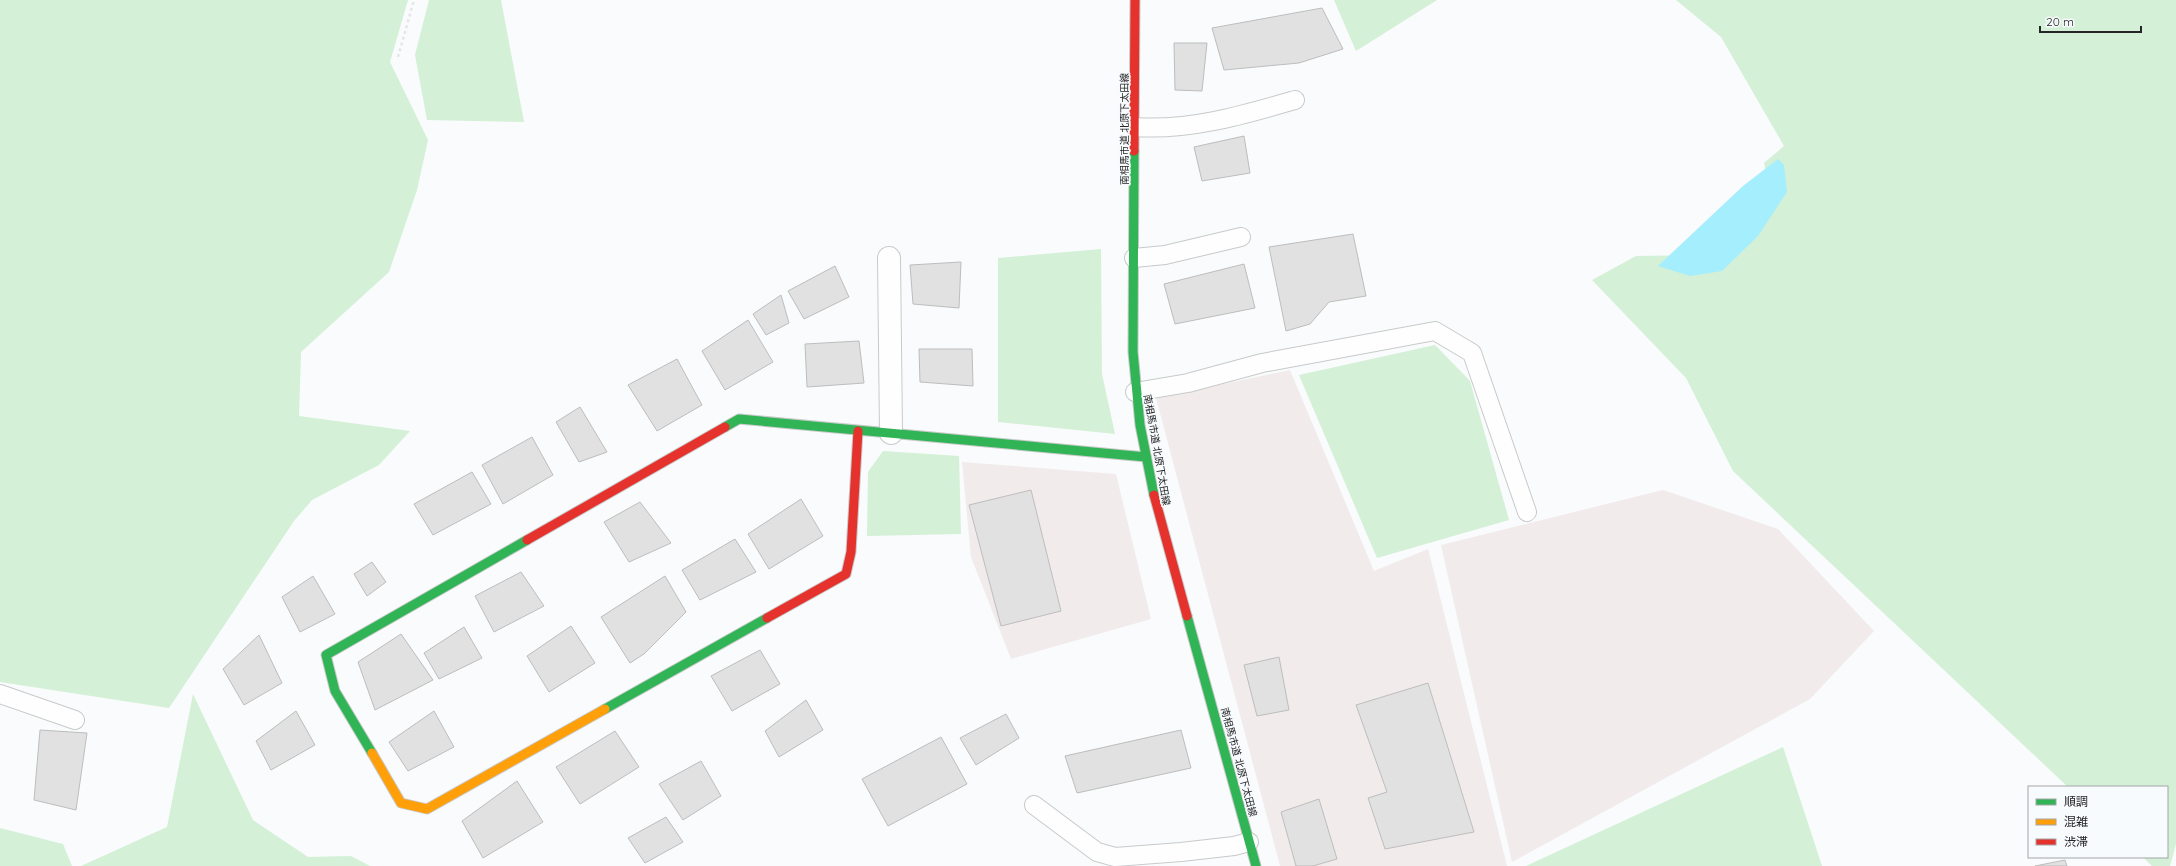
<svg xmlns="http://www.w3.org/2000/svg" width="2176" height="866" viewBox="0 0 2176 866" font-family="Quicksand,'Noto Sans JP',sans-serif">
	<rect width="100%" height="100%" fill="#f9fbfc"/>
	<g fill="#f2ebec">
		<path d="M1290,370L1374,571L1428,549L1507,866H1280L1156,398Z"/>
		<path d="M962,462L1116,474L1151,619L1011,659L971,557Z"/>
		<path d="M1663,490L1778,529L1874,631L1810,699L1512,862L1441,545Z"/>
	</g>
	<g fill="#d4f0d7">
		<path d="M0,0H408L390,62L428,140L417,190L389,272L301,352L299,416L410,431L379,465L312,500L294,521L169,708L0,682Z"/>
		<path d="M429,0H501L524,122L427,120L415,55Z"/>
		<path d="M1334,0H1437L1356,51Z"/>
		<path d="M1676,0H2176V844L2170,866H2152L2143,857H2167V787H2068L1733,471L1686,378L1592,280L1636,256L1707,255L1771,195L1764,163L1784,146L1721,37Z"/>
		<path d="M1101,249L1102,374L1115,434L998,422V258Z"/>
		<path d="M1435,345L1470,381L1509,520L1377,558L1299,375Z"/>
		<path d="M883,451L959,456L961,534L867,536L868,472Z"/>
		<path d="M193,694L253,820L308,857L351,856L370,866H81L167,827Z"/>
		<path d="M1783,747L1822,866H1526Z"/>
		<path d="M0,828L63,844L72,866H0Z"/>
	</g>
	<path fill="#a4eefd" d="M1778,159L1784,165L1787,192L1758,236L1722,271L1690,276L1658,266L1743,186Z"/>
	<g fill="#e1e1e1" stroke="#bdbdbd">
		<path d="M1322,8L1343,49L1299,63L1224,70L1212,28Z"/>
		<path d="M1174,43H1207L1202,91L1175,90Z"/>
		<path d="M1244,136L1250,173L1202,181L1194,147Z"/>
		<path d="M1353,234L1366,296L1329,302L1310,324L1286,331L1269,247Z"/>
		<path d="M961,262L959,308L913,304L910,265Z"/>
		<path d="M1244,264L1255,308L1175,324L1164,284Z"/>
		<path d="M835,266L849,297L804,319L788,291Z"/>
		<path d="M781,295L789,323L766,335L753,314Z"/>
		<path d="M748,320L773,362L725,390L702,351Z"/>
		<path d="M859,341L864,383L807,387L805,344Z"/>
		<path d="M919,349H972L973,386L920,382Z"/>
		<path d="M677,359L702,405L657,431L628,385Z"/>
		<path d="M580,407L607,452L579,462L556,422Z"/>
		<path d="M532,437L553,475L503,504L482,465Z"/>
		<path d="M472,472L491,504L433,535L414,504Z"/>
		<path d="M1031,490L1061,611L1001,626L969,505Z"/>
		<path d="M801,499L823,536L769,569L748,534Z"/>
		<path d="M640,502L671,543L629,562L604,522Z"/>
		<path d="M735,539L756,572L700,600L682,570Z"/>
		<path d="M372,562L386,582L367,596L354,574Z"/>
		<path d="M521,572L544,606L494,632L475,596Z"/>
		<path d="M313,576L335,614L300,632L282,597Z"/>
		<path d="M665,576L686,612L644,654L630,663L601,617Z"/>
		<path d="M571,626L595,663L549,692L527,656Z"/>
		<path d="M464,627L482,658L439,679L424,653Z"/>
		<path d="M401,634L433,680L375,710L358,662Z"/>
		<path d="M259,635L282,683L244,705L223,669Z"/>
		<path d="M760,650L780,684L732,711L711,676Z"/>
		<path d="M1279,657L1289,710L1257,716L1244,665Z"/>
		<path d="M1428,683L1474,832L1385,849L1368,798L1387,792L1356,705Z"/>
		<path d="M806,700L823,730L779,757L765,731Z"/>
		<path d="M296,711L315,745L271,770L256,741Z"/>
		<path d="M434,711L454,747L408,771L389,742Z"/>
		<path d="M1006,714L1019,738L976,765L960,738Z"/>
		<path d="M40,730L87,733L76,810L34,800Z"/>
		<path d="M1181,730L1191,768L1077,793L1065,756Z"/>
		<path d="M615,731L639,767L580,804L556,767Z"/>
		<path d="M941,737L967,784L888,826L862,779Z"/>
		<path d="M701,761L721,796L683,820L659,784Z"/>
		<path d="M517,781L543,822L483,858L462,821Z"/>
		<path d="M1319,799L1337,859L1313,866H1296L1281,812Z"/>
		<path d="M666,817L683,842L645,863L628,838Z"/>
		<path d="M2065,860L2067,866H2035Z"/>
	</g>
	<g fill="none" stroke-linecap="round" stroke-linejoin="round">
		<g stroke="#c8caca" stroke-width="20">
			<g id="lane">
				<path d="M1135,127C1189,131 1243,115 1295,100"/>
				<path d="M1134,258L1165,255L1241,237"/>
				<path d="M1135,392L1188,383L1262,363L1435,331L1472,353L1527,512"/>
				<path d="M0,694L75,720"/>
				<path d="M1034,805L1097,852L1115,857L1181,852L1234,846L1249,842"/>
			</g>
		</g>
		<g stroke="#c8caca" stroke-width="24">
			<path id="street" d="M889,258L891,433"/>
		</g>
		<g stroke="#c8caca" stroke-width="11">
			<g id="fast">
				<path d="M1134,151L1133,352L1140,425L1154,495"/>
				<path d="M725,427L739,419L1146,457"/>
				<path d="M1187,616L1256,866"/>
				<path d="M605,709L767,618"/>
				<path d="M372,753L335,691L326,655L527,540"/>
			</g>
		</g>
		<g stroke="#c8caca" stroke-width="11">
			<path id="slow" d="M372,753L401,803L427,809L605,709"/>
		</g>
		<g stroke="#c8caca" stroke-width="11">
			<g id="jam">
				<path d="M1134,151L1135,0"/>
				<path d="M1154,495L1187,616"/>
				<path d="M527,540L725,427"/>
				<path d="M767,618L846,574L851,552L858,431"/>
			</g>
		</g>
		<path stroke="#e5e7e7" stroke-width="2.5" stroke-dasharray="3 3" stroke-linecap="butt" d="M398,57L414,0"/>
		<use href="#lane" stroke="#fefeff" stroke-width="18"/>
		<use href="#street" stroke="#fefeff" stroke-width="22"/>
		<use href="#fast" stroke="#30b455" stroke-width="9"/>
		<use href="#slow" stroke="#ff9f0a" stroke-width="9"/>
		<use href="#jam" stroke="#e5322d" stroke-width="9"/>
	</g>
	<g text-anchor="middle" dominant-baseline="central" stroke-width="3.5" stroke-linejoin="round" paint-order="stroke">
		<g font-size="10" fill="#242526" stroke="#f8fbfd">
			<text transform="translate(1124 129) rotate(-90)">南相馬市道 北原下太田線</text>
			<text transform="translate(1157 450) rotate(80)">南相馬市道 北原下太田線</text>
			<text transform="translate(1239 762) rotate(75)">南相馬市道 北原下太田線</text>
		</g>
	</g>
	<rect x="2028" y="786" width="140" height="72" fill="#f8fbfd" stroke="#a3a5a7"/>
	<rect x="2036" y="799" width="20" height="6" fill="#30b455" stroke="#a3a5a7"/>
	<text x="2064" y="806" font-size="12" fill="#242526">順調</text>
	<rect x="2036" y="819" width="20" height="6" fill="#ff9f0a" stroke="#a3a5a7"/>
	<text x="2064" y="826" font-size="12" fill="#242526">混雑</text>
	<rect x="2036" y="839" width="20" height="6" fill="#e5322d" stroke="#a3a5a7"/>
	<text x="2064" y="846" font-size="12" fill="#242526">渋滞</text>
	<path d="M2040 26v6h101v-6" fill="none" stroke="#242526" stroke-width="2"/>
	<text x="2046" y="26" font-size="12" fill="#242526" stroke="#f8fbfd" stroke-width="3" paint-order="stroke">20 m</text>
</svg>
